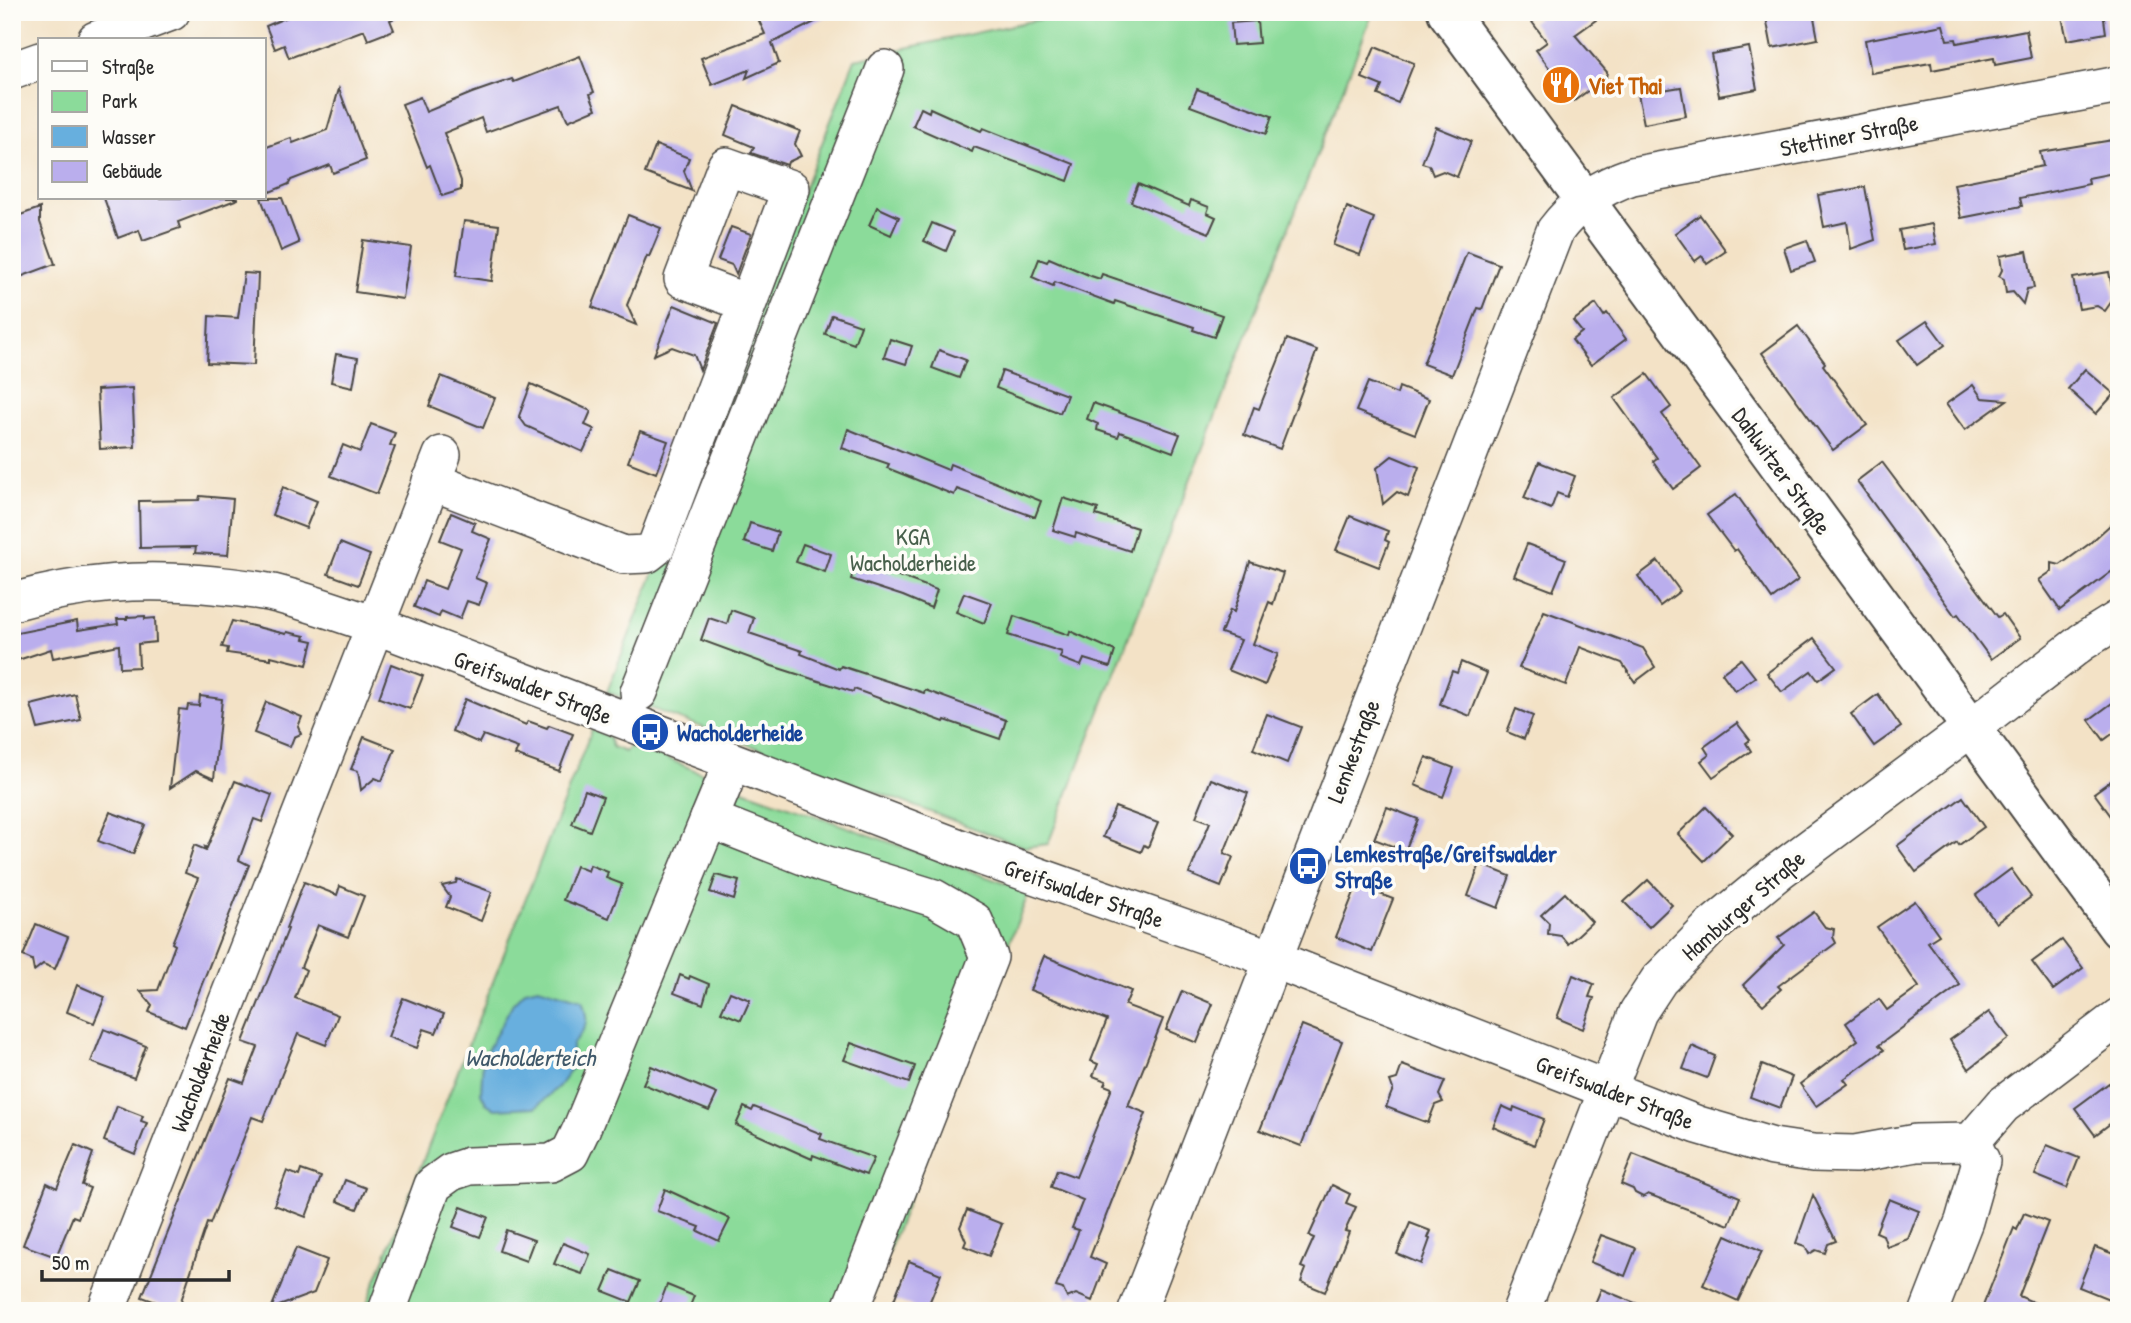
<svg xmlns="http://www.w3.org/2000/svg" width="2131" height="1323" viewBox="0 0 2131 1323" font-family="'Patrick Hand',sans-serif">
	<rect width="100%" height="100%" fill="#fdfcf7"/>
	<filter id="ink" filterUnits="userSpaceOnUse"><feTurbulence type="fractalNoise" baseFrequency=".0143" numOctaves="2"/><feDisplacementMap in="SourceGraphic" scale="14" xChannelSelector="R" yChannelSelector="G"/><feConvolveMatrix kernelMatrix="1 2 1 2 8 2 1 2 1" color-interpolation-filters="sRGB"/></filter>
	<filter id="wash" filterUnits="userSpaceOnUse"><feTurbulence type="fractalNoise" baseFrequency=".00686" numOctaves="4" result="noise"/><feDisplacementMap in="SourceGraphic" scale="28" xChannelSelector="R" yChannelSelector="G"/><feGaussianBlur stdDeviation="1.57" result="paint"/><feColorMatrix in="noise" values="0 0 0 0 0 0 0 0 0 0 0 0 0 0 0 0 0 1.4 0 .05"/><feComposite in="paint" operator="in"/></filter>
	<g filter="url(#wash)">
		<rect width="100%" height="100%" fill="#f3e2c6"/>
		<g fill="#8bdb9a" stroke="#5b8362" stroke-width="2">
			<path d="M1073,12H1373L1048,844L1024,847L607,692L855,59Z"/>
			<path d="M592,729L609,737L612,747L625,752L632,743L724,783L1029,892L865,1311H364Z"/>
		</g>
		<path fill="#67afde" stroke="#496d84" stroke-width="2" d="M538,987L582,1000C590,1024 587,1026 572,1045V1068L559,1086L536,1107L495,1109L486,1103L481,1093L483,1058L513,1003L526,990Z"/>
		<g id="blocks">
			<g fill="#baaeed">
				<path d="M299,12H405V14L390,20L394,30L368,40L364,30L289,58L284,45L275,49L266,26Z"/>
				<path d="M755,12H835L772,43L779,63L746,78L749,70L712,85L701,58L765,34Z"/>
				<path d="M1546,12H1607L1575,35L1607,72L1604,87L1594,96L1589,90L1574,101L1536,50L1547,42L1532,22Z"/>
				<path d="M1765,12H1813L1818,39L1772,48Z"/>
				<path d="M2061,12H2103L2106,33L2067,40Z"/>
				<path d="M1257,21L1259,43L1233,45L1231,23Z"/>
				<path d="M1943,25L1947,40L1956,39L1957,43L2026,30L2031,58L1995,65L1994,58L1932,70L1931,63L1871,73L1865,40Z"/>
				<path d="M1375,47L1414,63L1398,103L1378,95L1382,86L1362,78Z"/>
				<path d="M1749,47L1757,89L1719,96L1711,54Z"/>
				<path d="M580,56L594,92L590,94L596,109L568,121L561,105L486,132L481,118L444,133L461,181V190L442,196L430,165L427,167L402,104L420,97L426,112L472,93L512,79L514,82Z"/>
				<path d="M1681,87L1686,116L1644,124L1638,94Z"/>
				<path d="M339,89L366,160L333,173L330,165L291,180L289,184L270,192L264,175V148L291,138L293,143L327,130Z"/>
				<path d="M1197,89L1272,116L1266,134L1190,106Z"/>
				<path d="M736,106L800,131L795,144L801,156L788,162L787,165L751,153L754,147L725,135Z"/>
				<path d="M921,108L929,112L930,108L981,131L983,128L1074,164L1068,181L974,147L972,152L913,126Z"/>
				<path d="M1436,127L1471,141L1457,177L1443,171L1433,175L1429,165L1422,163Z"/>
				<path d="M2119,139V172L2088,178L2089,184L2020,198L2022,206L1961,218L1954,184L2043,166L2040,152Z"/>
				<path d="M656,145L689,158L684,171L692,191L645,173Z"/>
				<path d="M1138,184L1189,206L1191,200L1209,207L1207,213L1216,217L1209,233L1131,202Z"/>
				<path d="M1865,187L1875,240L1851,249L1847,222L1824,227L1818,195Z"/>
				<path d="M104,198H238V199L178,222L180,228L143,241L139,230L118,238Z"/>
				<path d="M261,198H282L299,243L281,251Z"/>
				<path d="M877,207L899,217L891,235L869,225Z"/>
				<path d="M1347,207L1374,218L1360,255L1333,245Z"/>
				<path d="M40,208V222L55,264L12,280V218Z"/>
				<path d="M628,215L661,228L649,257L647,256L627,305L636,325L592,307Z"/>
				<path d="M1700,215L1726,251L1707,264L1702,256L1695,261L1675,233Z"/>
				<path d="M464,221L499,225L492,281L456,276Z"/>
				<path d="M932,223L954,232L946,251L924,241Z"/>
				<path d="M1932,224L1936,244L1903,250L1899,230Z"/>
				<path d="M731,227L751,234L736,274L732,265L718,260Z"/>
				<path d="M363,240L411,247L403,299L355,292Z"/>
				<path d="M1807,240L1815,262L1791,270L1784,248Z"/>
				<path d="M2027,251L2034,288L2027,289L2023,304L2013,292L2006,293L2004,279L1999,276L2002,270L2000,256Z"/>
				<path d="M1467,252L1499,264L1482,309L1478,308L1452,375L1423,364Z"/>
				<path d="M1049,258L1091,276L1100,279L1102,274L1222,315L1214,337L1193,330L1194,327L1115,301L1114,304L1055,282L1053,286L1032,277L1039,259L1047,262Z"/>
				<path d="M2109,272L2114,298L2105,311L2097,306L2079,309L2073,278Z"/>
				<path d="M244,273L258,274L254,365L207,363L209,316L238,318Z"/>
				<path d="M1596,304L1604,316L1607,313L1626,339L1591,365L1572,340L1582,332L1573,321Z"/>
				<path d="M674,305L718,323L700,370L694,355L672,347L654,355Z"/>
				<path d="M832,315L861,325L854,344L825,334Z"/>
				<path d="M1927,321L1945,345L1917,365L1899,340Z"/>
				<path d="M1798,326L1825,363L1823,365L1867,425L1833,450L1762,353Z"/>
				<path d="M890,339L912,346L906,364L884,357Z"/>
				<path d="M1287,339L1317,350L1280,449L1244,435L1254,407L1259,409Z"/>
				<path d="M939,350L966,360L959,378L932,368Z"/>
				<path d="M336,354L358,358L353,387L331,382Z"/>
				<path d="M2085,369L2114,394L2096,414L2068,389Z"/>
				<path d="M1002,371L1067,395L1060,413L996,388Z"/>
				<path d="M1647,374L1671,407L1662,414L1701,468L1673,489L1653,461L1657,458L1614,398Z"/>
				<path d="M441,376L495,398L483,428L429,406Z"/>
				<path d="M1368,382L1397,394L1399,387L1429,399L1415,434L1356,411Z"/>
				<path d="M531,384L591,411L585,425L594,429L583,452L526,426L519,416Z"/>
				<path d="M1973,385L1982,398L2007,400L1965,430L1946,404Z"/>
				<path d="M132,388L135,447L100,449L97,390Z"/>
				<path d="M1093,403L1180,434L1173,452L1120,432L1118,437L1097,430L1098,424L1087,419Z"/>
				<path d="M371,424L395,433L390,445L395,447L377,494L331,476L343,445L360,452Z"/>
				<path d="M848,429L948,470L950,464L1041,501L1035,517L957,489L954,495L887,468L889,464L842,448Z"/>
				<path d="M640,431L668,441L656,473L628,462Z"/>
				<path d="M1392,456L1419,467L1408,497L1397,492L1383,504L1377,468Z"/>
				<path d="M1539,462L1575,476L1567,497L1557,493L1551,509L1524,498Z"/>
				<path d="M1882,462L1998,617L2003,614L2020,638L1991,659L1958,614L1955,616L1857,481Z"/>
				<path d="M283,487L317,501L306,528L272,515Z"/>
				<path d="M1736,494L1798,580L1772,599L1737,549L1734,551L1707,515Z"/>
				<path d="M200,496L233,499L228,555L195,553L196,547L140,548L139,501L199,500Z"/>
				<path d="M1063,498L1098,509L1096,515L1137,528L1130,551L1076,533L1075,537L1053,530Z"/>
				<path d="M451,513L475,523L472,531L491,539L475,578L487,583L479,605L467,601L460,619L441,611L439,617L414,607L424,581L445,589L461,548L440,540Z"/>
				<path d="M1350,516L1388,531L1385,540L1389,542L1379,567L1336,550Z"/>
				<path d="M2119,517V566L2060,610L2039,580L2052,571V563L2060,565L2089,544Z"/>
				<path d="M750,523L778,532L772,551L744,542Z"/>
				<path d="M340,543L370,555L358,585L328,574Z"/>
				<path d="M803,544L831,554L825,572L796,562Z"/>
				<path d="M1527,544L1566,559L1553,591L1514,576Z"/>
				<path d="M857,559L886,567L885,571L937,590L931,608L903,596L851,579Z"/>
				<path d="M1658,561L1680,591L1660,606L1638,576Z"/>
				<path d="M1250,562L1283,573L1273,604L1269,602L1253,644L1278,654L1265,685L1228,670L1241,640L1221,633L1230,610L1234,612Z"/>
				<path d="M964,593L992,603L984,623L956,612Z"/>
				<path d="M731,610L754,618L749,633L802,651L801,654L839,669L841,666L924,693L925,690L1006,720L1000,739L945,720L944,722L854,689L853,692L772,666L701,640L709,618L727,624Z"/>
				<path d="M1544,611L1643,648L1655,667L1635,682L1622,663L1580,647L1566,685L1519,668Z"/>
				<path d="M145,616V619L155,618L156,642L138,644L139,667L120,668L119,645L53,658L51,649L12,662V634L77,621L78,630L118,624L117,619H127V617Z"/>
				<path d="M1014,616L1069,635L1070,631L1115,651L1110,667L1084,659L1081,666L1060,658L1062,652L1008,635Z"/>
				<path d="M232,621L286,634L287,632L305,636L304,639L313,641L307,665L271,656V659L227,653L228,648L222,647Z"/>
				<path d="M1814,638L1836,667L1818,680L1811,671L1782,692L1767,673Z"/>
				<path d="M1741,659L1755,677L1735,691L1722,673Z"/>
				<path d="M1461,662L1487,673L1470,716L1440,704L1452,671L1457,673Z"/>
				<path d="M391,664L423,676L410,709L379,698Z"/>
				<path d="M75,694L81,720L38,729L31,705Z"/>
				<path d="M1878,694L1901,727L1874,746L1851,714Z"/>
				<path d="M200,696L222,699L214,779L196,771L170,788L179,709L187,710L188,705L199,706Z"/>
				<path d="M2119,698V729L2104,740L2089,720Z"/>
				<path d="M465,699L526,725L528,721L547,728L549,725L573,734L559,771L515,755L518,748L483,735L479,743L452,731Z"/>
				<path d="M266,702L302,717L298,727L301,734L294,737L290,747L254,733Z"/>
				<path d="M1516,709L1533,716L1524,739L1507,732Z"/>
				<path d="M1267,714L1301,727L1287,763L1253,749Z"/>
				<path d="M1737,723L1750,740L1746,743L1751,751L1713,777L1701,761L1709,755L1704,747Z"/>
				<path d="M364,737L395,749L382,781L375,778L361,790L358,771L351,769Z"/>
				<path d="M1426,757L1454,768L1443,797L1415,785Z"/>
				<path d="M2119,775V827L2094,793Z"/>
				<path d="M1211,779L1248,793L1224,853L1233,857L1221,887L1189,874L1210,822L1196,817Z"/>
				<path d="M235,781L272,795L262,822L254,819L239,860L249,865L185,1027L149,1012L152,1005L140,991L158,990L175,945L172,943L198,878L185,873L194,845L206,850L205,847L207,848Z"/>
				<path d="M585,790L603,797L590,831L572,824Z"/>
				<path d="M1963,797L1984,827L1959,845L1957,842L1916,872L1897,846Z"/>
				<path d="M1115,807L1158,823L1148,847L1144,845L1141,852L1103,837Z"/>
				<path d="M1387,807L1418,819L1405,851L1374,839Z"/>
				<path d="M1706,807L1732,834L1704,861L1678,834Z"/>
				<path d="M110,812L145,825L133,854L98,841Z"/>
				<path d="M1480,864L1510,876L1498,908L1468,896Z"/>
				<path d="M590,865L608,872L606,878L622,884L609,918L563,900L576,866L588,871Z"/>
				<path d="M2011,869L2031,897L1996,923L1976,895Z"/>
				<path d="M716,875L739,881L734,900L710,892Z"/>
				<path d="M457,879L492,892L481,921L446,907L450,897L442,886L456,883Z"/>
				<path d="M1648,880L1672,905L1649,927L1624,902Z"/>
				<path d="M304,882L337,895L340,886L364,896L348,937L318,925L301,967L306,970L295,998L338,1015L326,1045L298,1034L263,1121L252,1117L210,1224L207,1223L178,1310L142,1297L230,1078L244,1083L258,1047L243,1042L288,929L286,928Z"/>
				<path d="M1357,885L1393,899L1372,952L1336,937Z"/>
				<path d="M1565,893L1592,922L1568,944L1561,936L1548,934L1549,923L1541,915Z"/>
				<path d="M1915,901L1939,935L1928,942L1960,985L1879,1045L1884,1050L1844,1079L1848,1084L1816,1106L1800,1084L1858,1040L1846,1023L1879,999L1887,1010L1919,987L1877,927Z"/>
				<path d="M1814,912L1825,927L1834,929L1833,937L1836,943L1778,986L1781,989L1763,1005L1743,985L1784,945L1778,938Z"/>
				<path d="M36,924L68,937L55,969L43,964L34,971L32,960L23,956Z"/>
				<path d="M2062,940L2083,968L2053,990L2032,962Z"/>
				<path d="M1044,956L1131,991L1125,1005L1163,1019L1128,1106L1146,1113L1090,1257L1106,1264L1092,1301L1076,1294L1067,1298L1063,1289L1056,1287L1079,1230L1072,1228L1083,1200L1051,1187L1057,1170L1076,1177L1112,1088L1104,1085L1106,1081L1093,1076L1098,1064L1091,1061L1107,1020L1030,990Z"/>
				<path d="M680,975L689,979L690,976L709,984L703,1004L674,993Z"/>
				<path d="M1573,975L1594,984L1589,997L1594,998L1583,1029L1557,1018Z"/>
				<path d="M77,985L105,997L94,1023L67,1012Z"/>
				<path d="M1182,991L1213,1004L1197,1043L1166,1030Z"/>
				<path d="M730,992L750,1000L741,1020L721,1012Z"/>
				<path d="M403,998L444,1014L436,1033L424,1029L417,1048L388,1037Z"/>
				<path d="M1989,1012L2009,1038L1969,1069L1950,1040Z"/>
				<path d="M1302,1025L1342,1041L1301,1146L1260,1130Z"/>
				<path d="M104,1029L146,1046L134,1078L91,1062Z"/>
				<path d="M851,1043L915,1066L909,1083L844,1060Z"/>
				<path d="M1692,1046L1715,1056L1707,1078L1683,1069Z"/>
				<path d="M1402,1065L1445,1081L1439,1095L1443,1102L1435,1105L1428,1123L1386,1107L1393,1089L1390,1081L1397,1079Z"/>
				<path d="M1762,1065L1792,1077L1780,1108L1750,1097Z"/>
				<path d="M651,1066L717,1094L709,1111L643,1084Z"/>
				<path d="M2109,1083L2119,1097V1117L2095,1135L2075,1108Z"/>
				<path d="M117,1106L143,1116L141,1121L147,1123L135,1154L104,1141Z"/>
				<path d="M1502,1106L1513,1111L1514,1107L1544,1119L1534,1145L1493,1127Z"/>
				<path d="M744,1107L752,1111L754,1107L822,1134L820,1139L874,1158L866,1175L813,1155L812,1159L736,1125Z"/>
				<path d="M75,1145L93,1153L82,1185L90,1188L78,1218L73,1216L56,1257L23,1245L47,1183L57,1188Z"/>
				<path d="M2047,1145L2079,1158L2067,1188L2035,1175Z"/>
				<path d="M1633,1154L1740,1197L1729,1225L1648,1194L1643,1197L1635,1193L1633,1189L1621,1184Z"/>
				<path d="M301,1170L321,1177L306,1217L274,1205L287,1171L299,1176Z"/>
				<path d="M345,1180L366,1188L357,1209L337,1201Z"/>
				<path d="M1332,1185L1350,1194L1346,1203L1356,1207L1345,1231L1349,1232L1325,1292L1301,1282L1306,1269L1301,1267L1314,1238L1309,1236Z"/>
				<path d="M665,1189L730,1219L719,1241L698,1231L700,1227L657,1211Z"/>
				<path d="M1813,1195L1836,1241L1828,1244L1825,1253L1816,1250L1809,1254L1805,1246L1796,1243Z"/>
				<path d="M1889,1199L1919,1211L1908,1239L1887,1247L1883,1235L1876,1232Z"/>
				<path d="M461,1207L488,1217L480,1237L453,1227Z"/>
				<path d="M967,1210L1002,1224L989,1256L964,1246L966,1241L960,1227Z"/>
				<path d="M2024,1213L2048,1222L2019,1296L2053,1311H1981L2014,1228L2017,1230Z"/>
				<path d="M1410,1223L1431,1231L1428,1238L1430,1239L1421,1264L1397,1254Z"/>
				<path d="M506,1230L534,1240L526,1261L499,1251Z"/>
				<path d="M1601,1235L1636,1248L1625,1276L1590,1262Z"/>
				<path d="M1726,1235L1762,1251L1738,1301L1703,1285Z"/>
				<path d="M563,1243L590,1254L582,1274L554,1264Z"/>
				<path d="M2095,1247L2119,1256V1303L2079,1287Z"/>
				<path d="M296,1248L327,1260L314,1293L271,1309Z"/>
				<path d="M909,1261L941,1274L926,1311L894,1300Z"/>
				<path d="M612,1270L640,1281L631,1302L603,1291Z"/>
				<path d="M667,1285L694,1296L688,1311H670L659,1306Z"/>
				<path d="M1601,1289L1652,1310V1311H1592Z"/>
			</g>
		</g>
	</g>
	<g filter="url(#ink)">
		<use href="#blocks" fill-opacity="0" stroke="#494642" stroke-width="2"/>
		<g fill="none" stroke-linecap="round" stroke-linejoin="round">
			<g stroke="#494642" stroke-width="40">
				<g id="minor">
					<path d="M96,40L171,12"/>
					<path d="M12,71L40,61"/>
					<path d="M431,481L624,555L647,554L656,547L791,189L726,166L683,279L747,303"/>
					<path d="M12,602C83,582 141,578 214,585C233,587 254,589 273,593C307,601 341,614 375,625L983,857L1273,959L1698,1125L1773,1147L1813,1153L1855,1154L1916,1143L1971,1142L2003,1105L2119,1017"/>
					<path d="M639,692L885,69"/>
					<path d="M724,783L709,819L824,864L934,898L974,921L989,957L850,1311"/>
					<path d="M106,1311L442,455"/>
					<path d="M387,1311L433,1185L451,1172L469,1166L551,1163L570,1153L581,1130L709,819"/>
					<path d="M1137,1311L1555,231C1574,205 1602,186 1632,176L2119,85"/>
					<path d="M1521,1311L1638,1012L1659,980L1711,927L1779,871L1971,728L2082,642L2119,619"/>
					<path d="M1929,1311L1964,1221L1981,1161L1971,1142"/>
				</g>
			</g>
			<g stroke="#494642" stroke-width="42">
				<path id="major" d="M1447,12L2119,929"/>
			</g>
			<use href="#minor" stroke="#fff" stroke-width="37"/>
			<use href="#major" stroke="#fff" stroke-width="38"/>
		</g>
	</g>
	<defs>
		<g id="restaurant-disc" transform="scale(2.0125)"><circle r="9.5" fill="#e8710a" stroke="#fdfcf7"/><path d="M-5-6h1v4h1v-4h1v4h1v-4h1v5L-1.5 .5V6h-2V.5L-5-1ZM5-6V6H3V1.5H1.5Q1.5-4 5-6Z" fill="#fff"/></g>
		<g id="bus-disc" transform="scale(2.0125)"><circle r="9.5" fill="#1a4fb4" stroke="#fdfcf7"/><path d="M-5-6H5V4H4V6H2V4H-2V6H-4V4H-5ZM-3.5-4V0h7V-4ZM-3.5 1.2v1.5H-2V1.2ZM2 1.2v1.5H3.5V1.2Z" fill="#fff"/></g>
	</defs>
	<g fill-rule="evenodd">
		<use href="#restaurant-disc" x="1561" y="85"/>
		<use href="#bus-disc" x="650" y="732"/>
		<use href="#bus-disc" x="1308" y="866"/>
	</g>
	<g text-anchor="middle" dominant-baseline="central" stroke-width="7" stroke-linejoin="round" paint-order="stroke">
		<g font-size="23" font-weight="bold" fill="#c56008" stroke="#fdfcf7" text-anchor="start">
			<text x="1588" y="85">Viet Thai</text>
		</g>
		<g font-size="23" fill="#2b2b2b" stroke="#fdfcf7">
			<text transform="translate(1849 135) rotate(-11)">Stettiner Straße</text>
			<text transform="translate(1782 471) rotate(54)">Dahlwitzer Straße</text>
			<text transform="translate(533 687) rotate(21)">Greifswalder Straße</text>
			<text transform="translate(1353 751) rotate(-69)">Lemkestraße</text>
			<text transform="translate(1084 893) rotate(19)">Greifswalder Straße</text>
			<text transform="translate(1743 905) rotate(-41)">Hamburger Straße</text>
			<text transform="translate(200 1072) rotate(-69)">Wacholderheide</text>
			<text transform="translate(1615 1092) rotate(21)">Greifswalder Straße</text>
		</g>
		<g font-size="23" fill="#48604c" stroke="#fdfcf7">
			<text x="913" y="536">KGA<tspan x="913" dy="26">Wacholderheide</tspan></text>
		</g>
		<g font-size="23" font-weight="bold" fill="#164399" stroke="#fdfcf7" text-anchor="start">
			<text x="677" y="732">Wacholderheide</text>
			<text x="1335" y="853">Lemkestraße/Greifswalder<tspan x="1335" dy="26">Straße</tspan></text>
		</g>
		<g font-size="24" font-style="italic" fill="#40596a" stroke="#fdfcf7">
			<text x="530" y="1057">Wacholderteich</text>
		</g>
	</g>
	<rect width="2131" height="1323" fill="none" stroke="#fdfcf7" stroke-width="42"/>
	<rect x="38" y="38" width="228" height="161" fill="#fdfcf7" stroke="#a9a8a5" stroke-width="2"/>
	<rect x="52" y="61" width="35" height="10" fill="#ffffff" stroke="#a9a8a5" stroke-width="2"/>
	<text x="102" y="74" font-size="21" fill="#2b2b2b">Straße</text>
	<rect x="52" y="91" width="35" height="21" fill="#8bdb9a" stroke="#a9a8a5" stroke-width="2"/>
	<text x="102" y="108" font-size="21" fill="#2b2b2b">Park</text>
	<rect x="52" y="126" width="35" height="21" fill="#67afde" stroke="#a9a8a5" stroke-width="2"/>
	<text x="102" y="144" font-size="21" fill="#2b2b2b">Wasser</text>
	<rect x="52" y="161" width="35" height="21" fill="#baaeed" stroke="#a9a8a5" stroke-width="2"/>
	<text x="102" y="178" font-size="21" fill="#2b2b2b">Gebäude</text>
	<path d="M42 1270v10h187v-10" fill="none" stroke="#2b2b2b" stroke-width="3.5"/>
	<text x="52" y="1270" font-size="21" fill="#2b2b2b" stroke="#fdfcf7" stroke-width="5" paint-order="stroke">50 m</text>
</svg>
